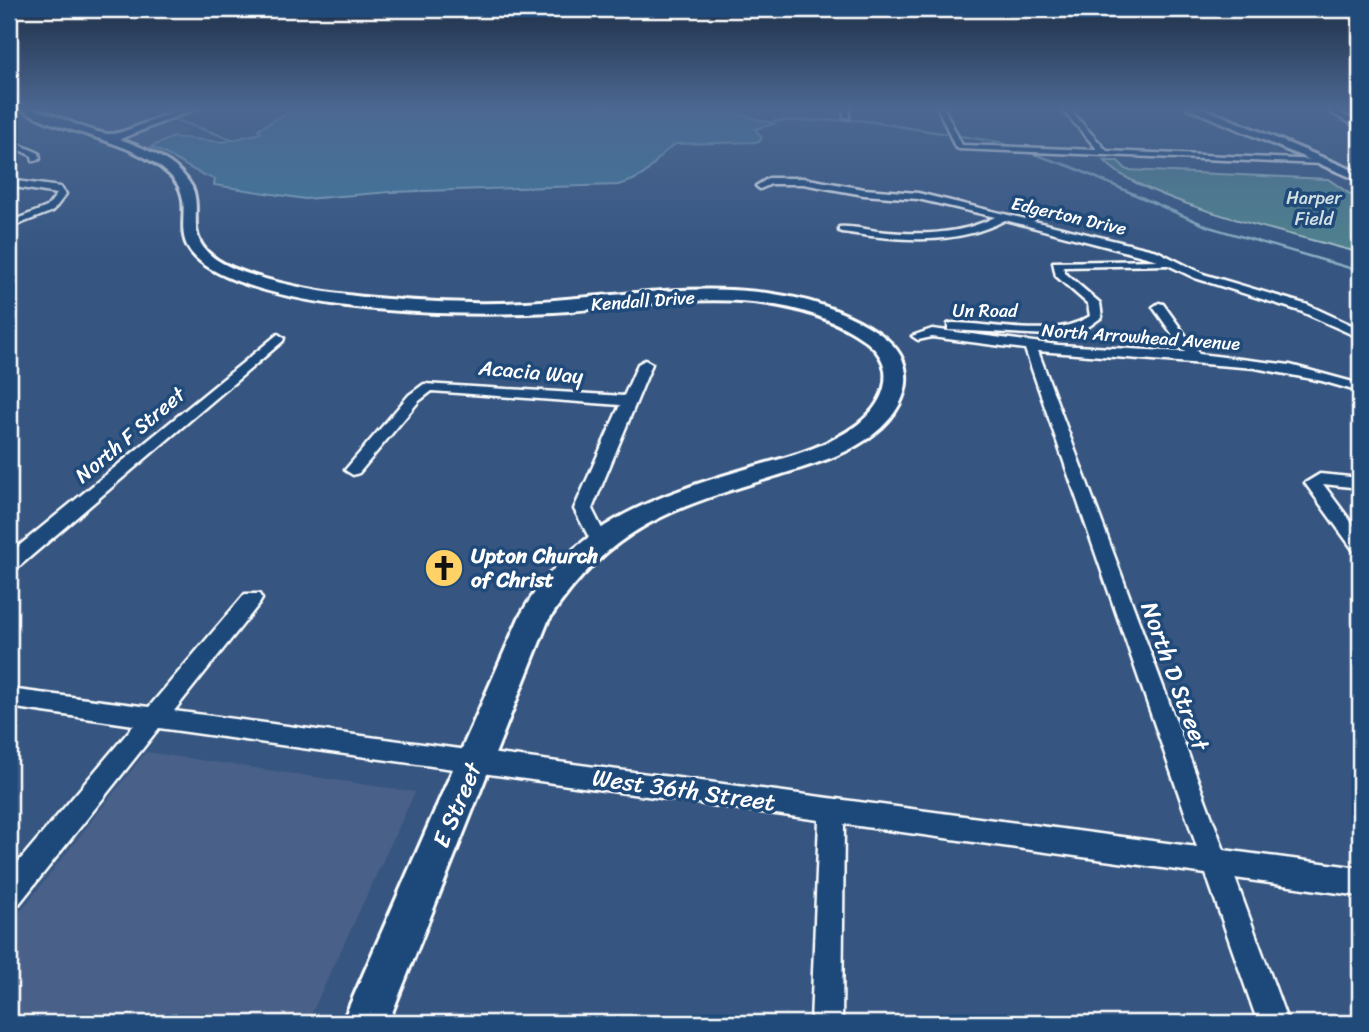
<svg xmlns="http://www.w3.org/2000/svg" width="1369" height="1032" viewBox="0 0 1369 1032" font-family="Sriracha,sans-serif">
	<rect width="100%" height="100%" fill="#365681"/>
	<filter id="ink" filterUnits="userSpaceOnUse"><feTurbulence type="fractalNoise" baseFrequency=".0143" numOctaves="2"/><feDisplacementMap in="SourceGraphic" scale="14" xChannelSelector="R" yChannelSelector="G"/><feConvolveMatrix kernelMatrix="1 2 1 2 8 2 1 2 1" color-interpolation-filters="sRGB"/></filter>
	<g filter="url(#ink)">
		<g fill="#4a6188">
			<path d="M49,108H118L149,120L108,132Z"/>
			<path d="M169,121L192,129L148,148L130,138Z"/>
			<path d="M146,752L415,792L307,1023H9V926Z"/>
		</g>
		<path fill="#4f828e" stroke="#a7c0c6" stroke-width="2" d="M1105,161H1118L1127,170L1328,179L1360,201V253C1304,237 1139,201 1105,161Z"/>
		<path fill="#40789b" stroke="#8caec3" stroke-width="2" d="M296,108H734L740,114L774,124L755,129L762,138L759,142L676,144C649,159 658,175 618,185L390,192L305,199L214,185L215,179C192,173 174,156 151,147L173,137L223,142L261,133L258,129Z"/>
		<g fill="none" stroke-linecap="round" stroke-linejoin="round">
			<g stroke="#8caec3" stroke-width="2.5">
				<path d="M141,108L234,140"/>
				<path d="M773,121L860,120L998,142L1072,167L1209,227L1360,271"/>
			</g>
			<g stroke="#fff" stroke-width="5">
				<g id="street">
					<path d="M843,108H849V118L844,117Z"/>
					<path d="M938,108H944L962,145L1098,150L1061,108H1068L1107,151L1322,160L1326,162L1322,164L959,149L955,147Z"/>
					<path d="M1322,108H1331L1360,123V128Z"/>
					<path d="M9,140L39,153L40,159L33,161L32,156L9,145Z"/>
					<path d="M769,178H803L864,189L918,193L1157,251L1203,274L1308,305L1360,329V338L1300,311L1195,278L1168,265L1063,267L1065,273L1100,303L1102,317L1088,327L1049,335L948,330V324L952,323C994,323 1052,340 1090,316L1088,304L1056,276L1053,262L1158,260L1005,220C955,247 896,240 842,232L839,231V227C851,226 864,229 877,231C916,235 959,236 995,217L918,199L864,195L803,184H771L760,189L756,186Z"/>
					<path d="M9,180L60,187L66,194L53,211L9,228V222L47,207L57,194L9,186Z"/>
					<path d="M1159,303L1163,304L1199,354L1290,365L1360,384V392L1322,381L1255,368L1038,351L1224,850L1360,868V896L1235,878L1288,1023H1258L1206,874L844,824L842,1023H811L819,820L159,728L19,904L9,908V873L134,725L9,707V689L149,707L245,594H259L262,599L259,604L174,711L1197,847L1025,349L932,337L918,340L912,336L932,329L1058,345L1185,352L1153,307Z"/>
					<path d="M278,334L284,338L283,341L16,569L9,570V554Z"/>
					<path d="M645,360L652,364L592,509L607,539L604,543H592L574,509L620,405L432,391L419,401L359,473L353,475L345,470L409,395L424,384L624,396L638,364Z"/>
					<path d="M1320,474L1360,478V488L1323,484L1360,534V553L1354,551L1305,483Z"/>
				</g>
			</g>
			<g stroke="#fff" stroke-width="6">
				<g id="secondary">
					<path d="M19,108C51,108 77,130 108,134C125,136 170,108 197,108L120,139C146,149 178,161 192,187C198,200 195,214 196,227C198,257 230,268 255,276C324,297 398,301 470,303C596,307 743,260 859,321C878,331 901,346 905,368C911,393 894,418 875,433C847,456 810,465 776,476C672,508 610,526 548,621L388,1023H342L519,618C572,522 657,495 756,466C791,456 827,447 857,425C874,412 888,393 885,370C882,350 863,338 847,329C757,281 650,306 554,312C515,314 476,314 437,313C371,310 299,304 237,281C146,246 207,212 170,175C131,138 64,135 19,108Z"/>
					<path d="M1188,108H1203L1360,173V181Z"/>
				</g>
			</g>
			<use href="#street" fill="#1f4a7a" fill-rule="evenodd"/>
			<use href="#secondary" fill="#1f4a7a" fill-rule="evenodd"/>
		</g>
	</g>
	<linearGradient id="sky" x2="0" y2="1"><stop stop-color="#1e2f47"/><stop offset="0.43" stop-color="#4c6892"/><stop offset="1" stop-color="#4c6892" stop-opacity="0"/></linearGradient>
	<rect width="1369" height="253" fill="url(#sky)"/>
	<defs>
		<g id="church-disc" transform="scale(2.0125)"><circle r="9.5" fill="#ffd166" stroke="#1f4a7a"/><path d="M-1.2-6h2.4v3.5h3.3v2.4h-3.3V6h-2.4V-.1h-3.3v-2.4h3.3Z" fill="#111"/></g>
	</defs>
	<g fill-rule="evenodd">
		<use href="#church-disc" x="444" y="568"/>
	</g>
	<g text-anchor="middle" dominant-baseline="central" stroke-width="7" stroke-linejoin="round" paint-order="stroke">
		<g font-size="18" fill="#d3e0e3" stroke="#1f4a7a">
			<text x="1314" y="198">Harper<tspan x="1314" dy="21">Field</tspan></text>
		</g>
		<g font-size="18" fill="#fff" stroke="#1f4a7a">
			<text transform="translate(1069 216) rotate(13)">Edgerton Drive</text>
			<text transform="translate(643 301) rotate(-4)">Kendall Drive</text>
			<text x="985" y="311">Un Road</text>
			<text transform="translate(1141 337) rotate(4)">North Arrowhead Avenue</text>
		</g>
		<g font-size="21" fill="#fff" stroke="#1f4a7a">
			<text transform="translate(531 372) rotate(5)">Acacia Way</text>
			<text transform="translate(130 435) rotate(-40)">North F Street</text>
		</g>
		<g font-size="21" font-weight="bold" fill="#fff" stroke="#1f4a7a" text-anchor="start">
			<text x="471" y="556">Upton Church<tspan x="471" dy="24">of Christ</tspan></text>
		</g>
		<g font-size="24" fill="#fff" stroke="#1f4a7a">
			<text transform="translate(1175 676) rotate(70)">North D Street</text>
			<text transform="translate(684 790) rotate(8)">West 36th Street</text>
			<text transform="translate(457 805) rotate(-67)">E Street</text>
		</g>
	</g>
	<rect width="1369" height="1032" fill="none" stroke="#1f4a7a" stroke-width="35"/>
	<rect x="18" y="18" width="1334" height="997" fill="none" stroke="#fff" stroke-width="2.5" filter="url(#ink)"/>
</svg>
